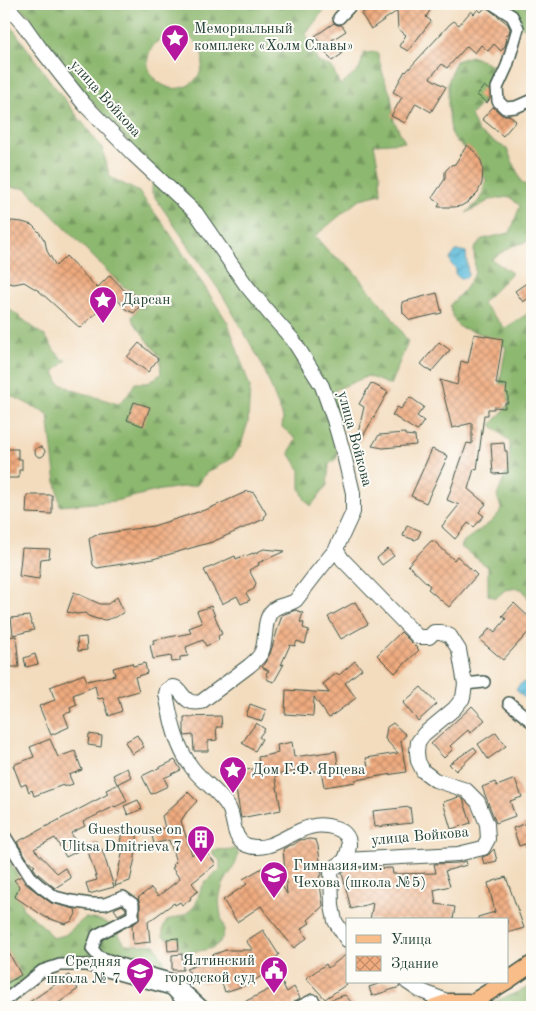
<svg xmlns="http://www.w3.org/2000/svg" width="536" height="1011" viewBox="0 0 536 1011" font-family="'Old Standard TT',serif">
	<defs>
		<pattern id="forest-firs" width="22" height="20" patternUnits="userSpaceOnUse" patternTransform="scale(1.25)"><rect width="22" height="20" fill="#8db870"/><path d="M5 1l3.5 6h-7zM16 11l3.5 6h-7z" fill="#73975d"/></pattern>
		<pattern id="water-waves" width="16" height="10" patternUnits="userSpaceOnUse" patternTransform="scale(1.25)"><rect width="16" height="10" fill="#5cbbdb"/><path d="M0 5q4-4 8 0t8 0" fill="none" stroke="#4b99b2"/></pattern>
		<pattern id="building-cross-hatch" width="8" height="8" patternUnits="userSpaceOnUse" patternTransform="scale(1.25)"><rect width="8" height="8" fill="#f0ab7f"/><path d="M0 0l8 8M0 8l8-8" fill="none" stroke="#c28c69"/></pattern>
	</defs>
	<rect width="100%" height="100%" fill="#fdfcf7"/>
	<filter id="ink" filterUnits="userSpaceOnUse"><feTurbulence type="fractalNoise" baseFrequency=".02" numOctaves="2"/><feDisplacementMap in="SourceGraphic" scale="10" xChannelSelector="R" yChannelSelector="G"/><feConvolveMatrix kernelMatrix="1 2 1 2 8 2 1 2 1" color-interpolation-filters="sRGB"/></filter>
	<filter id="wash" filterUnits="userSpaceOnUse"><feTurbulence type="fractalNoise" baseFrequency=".0096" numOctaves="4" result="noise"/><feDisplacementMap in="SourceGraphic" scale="20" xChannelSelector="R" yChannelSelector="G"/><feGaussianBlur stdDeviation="1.12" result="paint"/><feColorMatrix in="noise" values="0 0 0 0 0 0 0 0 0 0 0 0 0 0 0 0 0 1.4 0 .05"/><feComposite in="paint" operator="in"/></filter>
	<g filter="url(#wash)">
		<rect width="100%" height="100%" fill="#f3dcbe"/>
		<g fill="url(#forest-firs)" stroke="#567a52" fill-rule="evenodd">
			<path d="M16,4H331L320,15L306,34L318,62L332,67L340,85L359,70L364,53L377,52L385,81L391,95L394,121L405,142L374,144L380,175L381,194L360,199L315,236L329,252L349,266L389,313L408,342L390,385L368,376L335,390L341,414L337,458L329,464L327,485L311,506L305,500L300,488V470L289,453L296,439L282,427L283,418L262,364L223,296L152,193L153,168L80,89L42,41L30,16ZM172,33C219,36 207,94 170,88C164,86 158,83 154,78C139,59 153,39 172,33Z"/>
			<path d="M496,4H532V35Z"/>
			<path d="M4,16L48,78L102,148L110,177L139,192L169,232L228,323L250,387L248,422L241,445L231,459L206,473L197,485L161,490L115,501L60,506L55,475L48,414L4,392V305L46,337L54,350L62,359L67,360L54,372L59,383L73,390L118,404L128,395L135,383H148L161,374L160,357L133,321L132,317L141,304L138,295L123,286L111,275L26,188L4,187Z"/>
			<path d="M471,56L492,65L483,102L471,115L478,132L507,149L522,183L532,188V240L512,246L491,259L512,273L482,303L505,328L532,311V505L531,512H532V604L523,590L518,588L505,590L496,598L488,595V567L461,547L464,541L491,522L499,513L501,508L497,496L509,466L510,442L491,425L510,403L499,386L506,347C498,343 490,337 481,334C459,325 456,333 450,305L464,290L475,273L474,249L482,239L510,233L520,206L510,197L492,199L466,213L481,199L486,180L475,157L456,141L451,132L448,107V82L456,61Z"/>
			<path d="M235,849L238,853C238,867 224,877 221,891C218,901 220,910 222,921C223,924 224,926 224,929C223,952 200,951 183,952L177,943L163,936C162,913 175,922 188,912C199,904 196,900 201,889C204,882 214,875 220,870V861L213,854V850Z"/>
			<path d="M4,851L23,886L22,908L44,927L52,938L65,935L85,918C109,921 112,923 125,944L155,945L168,969V976L83,960L60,959L4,994V985L21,975L10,955L4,958Z"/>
			<path d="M532,986V1007H482Z"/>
		</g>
		<g fill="url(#water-waves)" stroke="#3e7c88">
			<path d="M456,251H462L466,252L468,275L466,278L461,279L455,274L456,269L451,264L450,259Z"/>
			<path d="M525,682L532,689V701L530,703L516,690L519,685Z"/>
		</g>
		<g id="blocks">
			<g fill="url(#building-cross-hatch)">
				<path d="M360,4H434L426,17L431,21L408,51L399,46L406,35L398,29L397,11L371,29L361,14L365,11Z"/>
				<path d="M486,7L508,24L510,29L509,33L505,37L507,39L505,46L501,51L494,44L488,51L481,45L475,53L467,46L447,68L442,64L430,78L446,87L431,112L416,103L405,123L391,116L402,97L393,92L405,71L406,72L450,24L454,21L459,25L471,11L474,14L478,9L481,12Z"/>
				<path d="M334,23L338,25H342L346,31L332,40L342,54L332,61L315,36Z"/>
				<path d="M484,86L490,91V98L487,103L477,95Z"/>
				<path d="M493,107L502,115H509L516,121L503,136L482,119Z"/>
				<path d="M467,145L475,152L481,161L483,169L482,183L478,192L468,202L461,206L454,207H438L440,203L432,198L445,179V172L446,170L451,165L455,164Z"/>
				<path d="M12,221L22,222L32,225L39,232L45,241L47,251L56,266L66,256L97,288L110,275L124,290L134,294L142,303L134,313L125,309L115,296L80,328L39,291L24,282L14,284L4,282V223Z"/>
				<path d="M532,283V296L523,302L515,291L525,284Z"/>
				<path d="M437,293L442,313L410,320L403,313L402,302Z"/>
				<path d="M474,334L503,339L496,384L507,385L506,393H508V403H505V408L494,407V409H488V415H484L477,470L474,469L468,489L486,504L479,512L484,516L474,527L468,523L455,539L443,528L442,526L459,505L447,500L467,443L472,444V423L464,425H462L461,426L452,428L440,380L457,385L461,361L468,363Z"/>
				<path d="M439,342L450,350L431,372L421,364Z"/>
				<path d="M139,343L158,359L148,372L127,357Z"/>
				<path d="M371,383L388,392L357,447L355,446L364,407L359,404Z"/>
				<path d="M410,397L424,407L417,416L424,421L417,431L392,415L397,407L401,409Z"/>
				<path d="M134,402L150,407L143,426L127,420Z"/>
				<path d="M405,433V435L415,436L416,445L383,448L372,446L379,435Z"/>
				<path d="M504,443L505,451H507L508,473L493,474L491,444Z"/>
				<circle cx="40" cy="452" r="5"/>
				<path d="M4,449H18V459H22V470H19V478H8V472H4Z"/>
				<path d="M432,449L448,456L426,503L411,496Z"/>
				<path d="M248,491L254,493L266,513L264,519L212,542L153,559L97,568L93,565L89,539L94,535L153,526L208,509Z"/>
				<path d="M27,495H52V514L26,513Z"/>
				<path d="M407,525L421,531L418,538L415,540L403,536Z"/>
				<path d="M431,541H434L454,560L457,556L477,575L449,607L428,589L430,586L408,565Z"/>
				<path d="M22,548L50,549L49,558L41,559L39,579L19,576Z"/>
				<path d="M264,549L285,551L258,563L259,565L249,570L256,583L254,589L246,593L250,600L241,604L237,596L222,604L204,570L235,556L236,559L245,555L246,556L253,553V554Z"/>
				<path d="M388,549L394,556L382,565L377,558Z"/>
				<path d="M74,592L100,604H108L117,597L124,612L116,617L105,620L97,619L88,616L85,613L77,614L67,612Z"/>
				<path d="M355,602L368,624L341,639L328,617Z"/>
				<path d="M514,603L532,620V628L503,660L480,640L490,628L495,632L506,619L502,616Z"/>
				<path d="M211,606L222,634L218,636L219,640L206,646L203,640L186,647L188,656L180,657V661L172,662L171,656L153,659L150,645L154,644L153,640L191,633L189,628L202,623L197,611Z"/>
				<path d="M296,610L303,613L300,622L304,623L303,628L309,630L305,644L297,641L295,646L290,645L281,665L284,664L274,682L268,680L266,673L269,671L262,667L270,654L282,615Z"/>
				<path d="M29,616L34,630L13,635L11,618Z"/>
				<path d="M401,632L419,650L395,673L377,655Z"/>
				<path d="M16,636L19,667H11L10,650H4V637Z"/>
				<path d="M86,637L87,650L78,651L77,638Z"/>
				<path d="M35,654L38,664L26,667L24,658Z"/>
				<path d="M355,661L362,669L345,683L356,698L329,718L314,697L313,716L285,714L286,690L329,693L323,684L337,673L339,675Z"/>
				<path d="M132,663L133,666L145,663L147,673L135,677L139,691L118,697L122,711L109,716L103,698L98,699L95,686L73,695L77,705L70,708L71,712L64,714L69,727L51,735L39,706L55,700L50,687L84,674L87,681L115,675L113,668Z"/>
				<path d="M421,687L437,704L418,721L403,703Z"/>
				<path d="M250,704L266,710L262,721L246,716Z"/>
				<path d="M472,706L485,720L470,733L468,730L450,746L453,749L444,758L431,744Z"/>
				<path d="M221,716L222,727H216L217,740L208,741V751H194L193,735L185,736L184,733V717Z"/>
				<path d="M256,723L265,729L259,737L262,739L255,751L242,743Z"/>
				<path d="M393,723L406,735L401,741L406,772L355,780L356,782L324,787L321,770L303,773L302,770L275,775L281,810L241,818L236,790L238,789L236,775L239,771L260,768L258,757L278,753L277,745L292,742L294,757L336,751L339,771L368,766L366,758L398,753L385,739L387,727Z"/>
				<path d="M496,732L506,746L488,759L478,744Z"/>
				<path d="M89,734L102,736L101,747L88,745Z"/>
				<path d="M137,735L144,747L132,754L125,742Z"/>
				<path d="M50,739L58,757L75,751L82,770L69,775L73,784L64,787L63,785L34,796L32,790L29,792L26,784L21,786L13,765L34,757L30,747Z"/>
				<path d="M474,747L477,751L456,771L449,764Z"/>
				<path d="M175,760L181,770L164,778L168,786L151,794L142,776Z"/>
				<path d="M127,768L131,777L117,784L113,775Z"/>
				<path d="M515,779L522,797L510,801L515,816L496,823L482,787L495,782L497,786Z"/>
				<path d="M119,784L127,801L115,807V806L83,822L85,826L71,833L80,850L66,857L55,838L34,849L57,873L65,868L71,878L55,888L37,873L33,867L35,866L28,860L17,842L108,794L106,790Z"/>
				<path d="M188,792L197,801L186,813L181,821L192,855L202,847L216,864L192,883L198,891L190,897L191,899L182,905L180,902L175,905L174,903L148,922L150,942L133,944L132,925L139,920L140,916V904L138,898L151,888L158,896L180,879L172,868L174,867L173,864L176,862L169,840L154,844L151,831L165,828L162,816Z"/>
				<path d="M459,797L463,799L471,823L451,829L443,802Z"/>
				<path d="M138,800L142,809L128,815L124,806Z"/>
				<path d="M410,807L412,823L375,827L373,811Z"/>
				<path d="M532,821V862H530L525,844L519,846L513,828Z"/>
				<path d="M122,827L138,829L135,858L130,881L115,886L124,845H120Z"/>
				<path d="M310,839L316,840L318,846L322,875L319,877L323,906L308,920L310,923L301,929L307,938L294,948L267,915L261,906L237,922L223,900L247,884L243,879L269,864L287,894L283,849L291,845H293L300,840Z"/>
				<path d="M96,841L99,850L102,849L114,887L89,894L86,883L97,880L86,845Z"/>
				<path d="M494,849L497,861L484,864L482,857L488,855Z"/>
				<path d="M466,861L467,865L445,871L450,886L434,890L436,904L455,907L453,920H370L373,903L351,909L342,873L345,871L355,868H364V869L392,868L393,874L436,873L434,864L459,863Z"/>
				<path d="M21,876L26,884L51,903L75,909L76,914L72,921L65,924L45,917L15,897L19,886L14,880Z"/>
				<path d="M506,877L524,928L507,933V920H478V917L495,912L488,883Z"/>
				<path d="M122,905L126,909V911L118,915L114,909Z"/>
				<path d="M263,930L279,955L274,959L279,965L249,984L225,992L220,978L203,984L186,969L214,959L212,955L226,950H253L246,941Z"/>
				<path d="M178,938L179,950L168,951L167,939Z"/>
				<path d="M4,944L21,975L4,985Z"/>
				<path d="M182,954L183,970H172V955Z"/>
				<path d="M347,954V984L325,999L306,978L326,964L328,968Z"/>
				<path d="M69,975L78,989L53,1007H22Z"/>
				<path d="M384,982H398L400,987L372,996L369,987Z"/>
				<path d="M282,983L287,992L294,987L300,998L293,1002L292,1007H234Z"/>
				<path d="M345,995L356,1007H332L327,1001Z"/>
			</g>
		</g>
	</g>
	<g filter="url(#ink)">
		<use href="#blocks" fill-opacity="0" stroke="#3f5549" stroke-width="1"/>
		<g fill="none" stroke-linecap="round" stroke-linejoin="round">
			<g stroke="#3f5549" stroke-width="14">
				<g id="minor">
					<path d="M493,4L512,16L518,28L507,66L497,88L498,101L505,108L516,107L532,100"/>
					<path d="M339,18L352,4"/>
					<path d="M465,684L484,682"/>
					<path d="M509,703L532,722"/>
					<path d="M4,835L31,878L40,886L55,897L71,901L90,904H105L123,897L133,904V916L97,935L92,949L99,957L144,972L173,980L203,1007"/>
					<path d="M4,1001L42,971L60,965H86L171,989L188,1007"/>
					<path d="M299,1007L313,1000L318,1007"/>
				</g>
			</g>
			<g stroke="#3f5549" stroke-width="16">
				<g id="tertiary">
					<path d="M5,4L23,24L40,48L84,104L134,155L196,213L246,285L269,313L293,340L322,386L334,420L344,455L353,493V512L336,549L315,575L296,600C289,606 278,603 271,612C263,622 267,639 262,651C260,657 254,662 249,666L201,702C179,707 182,678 167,690L166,694C171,720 176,748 193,769C204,783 220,792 229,808C235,819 232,839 246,845C269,854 289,832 310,827C323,823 350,827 349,845C349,850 346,856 345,860"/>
					<path d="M336,549L342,559L418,637H429L434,632H441L450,636L459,650L465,684L463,698L454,709L424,734L418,742L417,752L418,761L423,771L435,780L466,790L478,802L487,824L488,839L483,848L458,854L345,860L331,870L332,906L335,921L347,940"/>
					<path d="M407,982L419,990L449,1002L450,1007"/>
				</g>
			</g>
			<g stroke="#3f5549" stroke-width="19">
				<g id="primary">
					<path d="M507,981L532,964"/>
					<path d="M434,1007L449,1002H468"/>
					<path d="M457,1007L473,1002L505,982"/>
				</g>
			</g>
			<use href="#minor" stroke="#fff" stroke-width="11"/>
			<use href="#tertiary" stroke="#fff" stroke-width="14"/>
			<use href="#primary" stroke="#f8bd89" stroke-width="16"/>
		</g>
	</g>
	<defs>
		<g id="sight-pin" transform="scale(1.4375)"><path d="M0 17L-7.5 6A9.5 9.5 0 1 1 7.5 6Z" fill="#b5179e" stroke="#fdfcf7"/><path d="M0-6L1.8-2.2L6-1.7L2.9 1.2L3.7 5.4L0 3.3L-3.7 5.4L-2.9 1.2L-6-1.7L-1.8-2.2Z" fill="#fff"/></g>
		<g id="building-pin" transform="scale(1.4375)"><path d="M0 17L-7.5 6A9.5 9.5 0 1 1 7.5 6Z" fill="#b5179e" stroke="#fdfcf7"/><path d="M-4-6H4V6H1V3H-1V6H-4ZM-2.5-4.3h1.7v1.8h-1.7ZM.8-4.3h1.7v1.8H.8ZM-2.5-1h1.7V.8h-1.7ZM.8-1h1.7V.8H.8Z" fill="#fff"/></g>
		<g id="school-pin" transform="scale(1.4375)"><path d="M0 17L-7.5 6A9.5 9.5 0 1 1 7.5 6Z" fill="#b5179e" stroke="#fdfcf7"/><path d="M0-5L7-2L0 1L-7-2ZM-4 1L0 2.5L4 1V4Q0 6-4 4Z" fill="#fff"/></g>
		<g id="civic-pin" transform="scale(1.4375)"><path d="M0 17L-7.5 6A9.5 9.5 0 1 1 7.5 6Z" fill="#b5179e" stroke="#fdfcf7"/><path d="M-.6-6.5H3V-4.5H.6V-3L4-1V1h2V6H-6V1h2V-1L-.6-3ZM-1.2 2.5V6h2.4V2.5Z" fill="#fff"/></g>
	</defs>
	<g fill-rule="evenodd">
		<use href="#sight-pin" x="175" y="38"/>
		<use href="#sight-pin" x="103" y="300"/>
		<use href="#sight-pin" x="233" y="770"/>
		<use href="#building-pin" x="201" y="839"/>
		<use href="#school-pin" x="274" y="875"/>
		<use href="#civic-pin" x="274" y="970"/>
		<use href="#school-pin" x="140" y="971"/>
	</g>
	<g text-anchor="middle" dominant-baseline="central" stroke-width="4" stroke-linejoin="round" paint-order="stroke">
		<g font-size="15" fill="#1f3d34" stroke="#fdfcf7" text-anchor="start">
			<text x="194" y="29">Мемориальный<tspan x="194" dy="17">комплекс «Холм Славы»</tspan></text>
			<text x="122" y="300">Дарсан</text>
			<text x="252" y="770">Дом Г.Ф. Ярцева</text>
			<text x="182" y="830" text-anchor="end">Guesthouse on<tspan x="182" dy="17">Ulitsa Dmitrieva 7</tspan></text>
			<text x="293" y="866">Гимназия им.<tspan x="293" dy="17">Чехова (школа №5)</tspan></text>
			<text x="255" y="961" text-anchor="end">Ялтинский<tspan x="255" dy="17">городской суд</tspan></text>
			<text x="121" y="962" text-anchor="end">Средняя<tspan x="121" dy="17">школа № 7</tspan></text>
		</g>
		<g font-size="15" fill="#1f3d34" stroke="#fdfcf7">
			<text transform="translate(105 99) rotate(48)">улица Войкова</text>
			<text transform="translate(354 439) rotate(75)">улица Войкова</text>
			<text transform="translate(420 837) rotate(-5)">улица Войкова</text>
		</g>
	</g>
	<rect width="536" height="1011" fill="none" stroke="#fdfcf7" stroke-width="20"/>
	<rect x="346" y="918" width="162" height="65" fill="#fdfcf7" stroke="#a4b0a9"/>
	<rect x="356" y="935" width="25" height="8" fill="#f8bd89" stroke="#a4b0a9"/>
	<text x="391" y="944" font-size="15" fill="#1f3d34">Улица</text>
	<rect x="356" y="956" width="25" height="15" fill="url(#building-cross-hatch)" stroke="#a4b0a9"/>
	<text x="391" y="968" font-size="15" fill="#1f3d34">Здание</text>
</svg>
